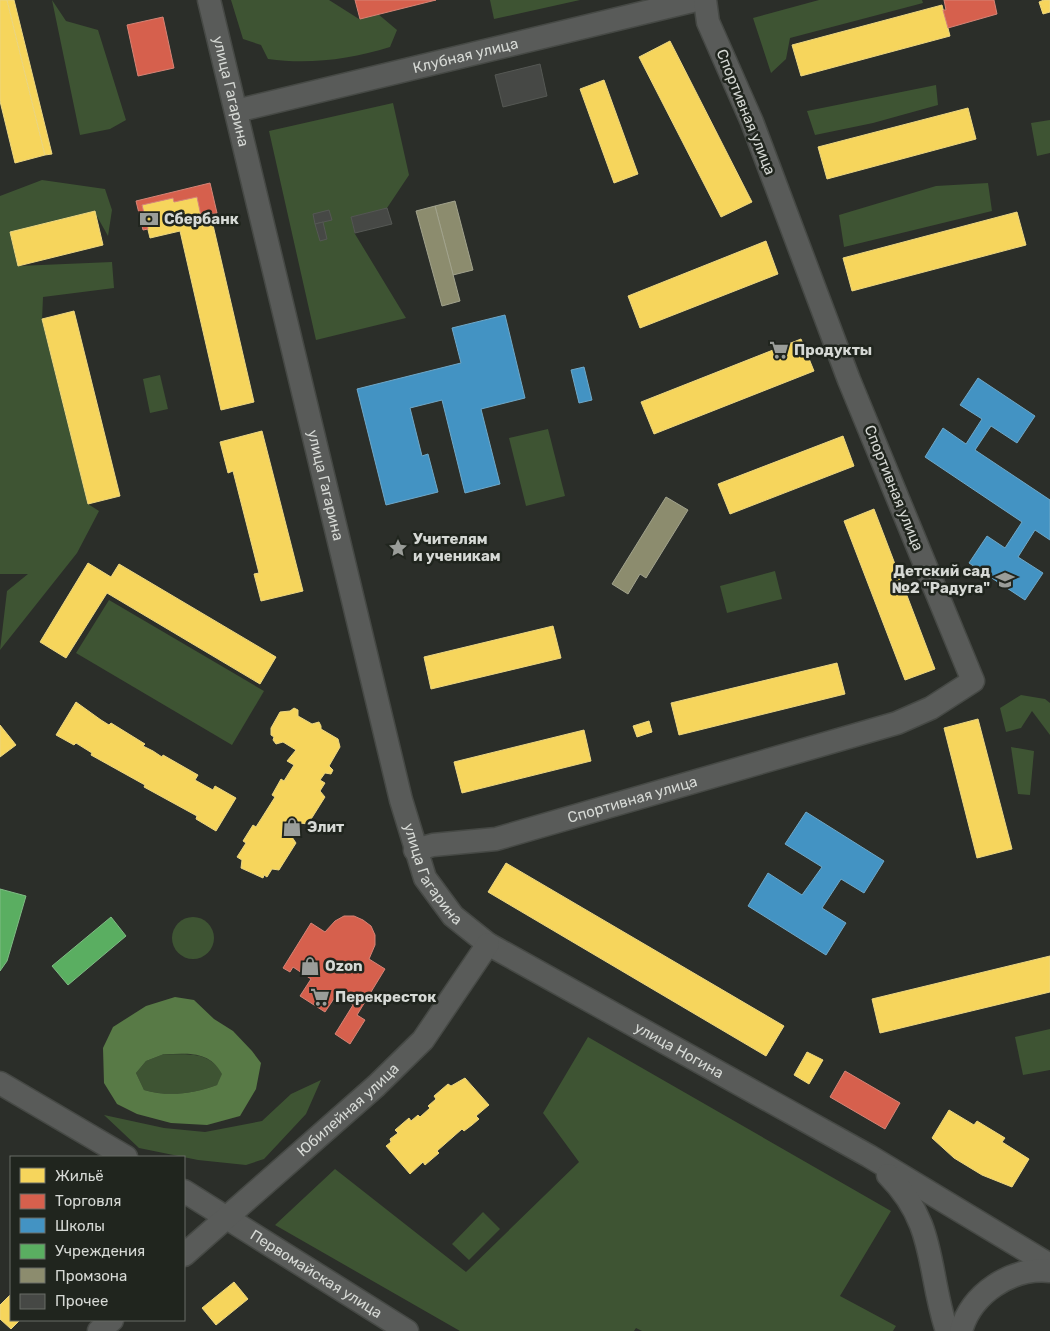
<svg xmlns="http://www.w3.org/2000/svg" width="1050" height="1331" viewBox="0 0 1050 1331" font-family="Rubik,sans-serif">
	<rect width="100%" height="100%" fill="#2b2e29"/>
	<g fill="#3e5433">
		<path d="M52,0L66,21L98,30L126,120L110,129L80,135Z"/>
		<path d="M231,0H329L359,19L378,14L397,30L390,47C350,59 310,65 268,59L261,45L243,39Z"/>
		<path d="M490,0H580L494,19Z"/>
		<path d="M819,0H922L923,3L790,38L786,59L771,73L753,18Z"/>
		<path d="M936,85L938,105L873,123L815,135L807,111Z"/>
		<path d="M393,103L409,175L387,208L351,217L355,234L406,318L316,340L269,131Z"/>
		<path d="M1050,120V153L1037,156L1031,123Z"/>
		<path d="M42,180L105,189L112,210L108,236L94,211L10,233L18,266L112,262L114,288L43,297L42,320L88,504L99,511L77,553L0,650L7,591L28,574H0V196Z"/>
		<path d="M988,183L992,211L844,247L839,215L936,186Z"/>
		<path d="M160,375L168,409L150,413L143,379Z"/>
		<path d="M548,429L565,496L526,506L509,438Z"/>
		<path d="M775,571L782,599L727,613L720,586Z"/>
		<path d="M109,600L264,691L232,745L76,653Z"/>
		<path d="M1021,695L1045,699L1050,703V735L1032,711L1021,728L1006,732L1000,708Z"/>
		<path d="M1011,747L1034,751L1030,795L1018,794Z"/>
		<circle cx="193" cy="938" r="21"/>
		<path d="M1050,1029V1070L1023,1075L1015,1037Z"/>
		<path d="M588,1037L891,1211L840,1296L896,1326L893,1331H642L636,1328L634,1331H460L275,1225L335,1169L466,1272L579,1162L543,1113Z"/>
		<path d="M164,1054C189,1055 208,1050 223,1074L217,1085C193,1094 168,1097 144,1090L136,1073L146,1061Z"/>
		<path d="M321,1080L306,1114L264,1159L246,1165L198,1160L139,1148L104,1115L164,1128L205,1132L262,1121L291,1094Z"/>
		<path d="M483,1212L500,1229L469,1260L452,1244Z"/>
	</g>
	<path fill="#587a46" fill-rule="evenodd" d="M175,997L194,1000L214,1019L233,1031L252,1051L261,1063L256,1089L240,1116L207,1125L171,1123L137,1114L117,1104L104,1083L103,1048L113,1027L146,1006ZM164,1054C188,1054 209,1050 222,1074L217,1085C193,1094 168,1097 144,1090L136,1073L146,1061Z"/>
	<g fill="#f6d55c" stroke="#ecd680">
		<path d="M0,0H7L45,155L15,163L0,101Z"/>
		<path d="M7,0H14L52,154L45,155Z"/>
		<path d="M1044,0H1050V12L1043,14L1039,2Z"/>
		<path d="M942,5L950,36L801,76L792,45Z"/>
		<path d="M670,41L752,202L721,217L639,57Z"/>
		<path d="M604,80L638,174L614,183L580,89Z"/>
		<path d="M968,108L976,139L827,179L818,147Z"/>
		<path d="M197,197L204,227L213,225L254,402L221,410L180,231L150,238L142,205L173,198L174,202Z"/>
		<path d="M95,211L103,245L18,266L10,232Z"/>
		<path d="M1017,212L1026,245L852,291L843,258Z"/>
		<path d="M766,241L778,274L640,328L628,296Z"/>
		<path d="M74,311L120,496L88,504L42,319Z"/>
		<path d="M801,339L814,371L654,434L641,402Z"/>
		<path d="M262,431L303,591L261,601L254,574L259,573L233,471L228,473L220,442Z"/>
		<path d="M843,436L854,466L730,514L718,484Z"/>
		<path d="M874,509L935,669L905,680L844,521Z"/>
		<path d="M88,563L111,577L119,564L276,657L260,684L107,593L66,658L40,642Z"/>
		<path d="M553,626L561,658L431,689L424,657Z"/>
		<path d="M837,663L845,694L679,735L671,703Z"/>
		<path d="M76,702L101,720L109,725L111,723L145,744L143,746L153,751L162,757L163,755L198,775L195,780L213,790L215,786L236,798L216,831L196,819L197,816L144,787L145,785L91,755L92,753L76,743L74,745L56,735Z"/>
		<path d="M294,708L298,710V716L312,724L319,722L321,726V729L338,739L340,747L329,766L333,770L331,774L325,773L320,780L325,783L320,791L325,797L308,824L300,823L292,837L296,843L279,870L272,869L267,877L264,875L263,878L241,868L242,860L237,857L246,843L243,841L253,825L256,827L275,797L272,795L281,779L284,781L294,765L287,761L296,750L283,742L276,744L273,740L274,737L271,735V728L280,712L290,711Z"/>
		<path d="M978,719L1012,849L977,858L944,728Z"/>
		<path d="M649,721L652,732L637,737L633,726Z"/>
		<path d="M0,725L16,745L0,757Z"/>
		<path d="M584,730L591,761L462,793L454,762Z"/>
		<path d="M506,863L784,1026L766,1056L488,892Z"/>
		<path d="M1050,956V992L880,1033L872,999Z"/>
		<path d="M807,1052L823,1060L809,1084L794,1075Z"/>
		<path d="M465,1078L489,1105L476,1116L479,1119L472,1125L464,1131L462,1129L437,1151L439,1153L425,1165L423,1162L410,1174L386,1146L391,1142L390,1139L398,1133L395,1130L409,1118L411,1121L418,1115L420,1117L430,1108L428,1106L436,1099L434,1096L448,1084L451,1086Z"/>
		<path d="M949,1110L974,1125L977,1121L1005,1138L1002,1142L1029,1159L1012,1187L982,1175L954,1158L932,1138Z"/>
		<path d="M234,1282L248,1299L216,1325L202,1308Z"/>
		<path d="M11,1294V1320H20L11,1329L0,1319V1305Z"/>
	</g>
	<g fill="#d6604d" stroke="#d68476">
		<path d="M355,0H436L360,19Z"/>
		<path d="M944,0H994L997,14L948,28L943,10H946Z"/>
		<path d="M163,17L174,68L138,76L127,25Z"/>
		<path d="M210,183L217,213L201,216L197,197L174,202L173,198L142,205L148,229L143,230L136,201Z"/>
		<path d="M344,916H354L363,920L371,926L375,935V945L369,959L385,969L357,1015L365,1020L350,1044L335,1034L353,1005L337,994L325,1012L300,996L311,979L293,967L290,972L283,968L311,923L325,932L335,921Z"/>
		<path d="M845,1071L900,1103L885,1129L830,1097Z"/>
	</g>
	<g fill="#4393c3" stroke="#6fa8c8">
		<path d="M505,315L525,398L481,409L500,484L465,493L442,400L410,408L422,456L428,454L438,492L386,505L357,389L461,363L452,328Z"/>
		<path d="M584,367L592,400L579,403L571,370Z"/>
		<path d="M978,378L1035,416L1017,443L991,426L975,450L1050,500V540L1035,530L1018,557L1043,573L1025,600L969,563L987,536L1005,548L1022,522L925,457L943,428L966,444L982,419L960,405Z"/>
		<path d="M806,812L884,861L864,893L841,879L822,908L846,923L826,955L748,906L768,873L802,895L822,867L785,844Z"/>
	</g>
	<g fill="#5aae61" stroke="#7fbb84">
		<path d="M0,889L26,896L7,961L0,971Z"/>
		<path d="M111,917L126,936L68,985L52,966Z"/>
	</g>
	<g fill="#8c8c6e" stroke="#a2a38d">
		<path d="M455,201L473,270L453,275L435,206Z"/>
		<path d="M435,206L460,301L442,306L416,211Z"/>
		<path d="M666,497L688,510L646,578L640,574L628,594L612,584Z"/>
	</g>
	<g fill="#464845" stroke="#555854">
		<path d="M540,64L547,96L503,107L495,75Z"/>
		<path d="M387,208L392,224L355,233L351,217Z"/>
		<path d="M329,210L332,220L315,224L313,214Z"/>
		<path d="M323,222L327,239L320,241L315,224Z"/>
	</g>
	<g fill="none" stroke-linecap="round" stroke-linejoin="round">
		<g stroke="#464945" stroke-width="25">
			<g id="minor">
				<path id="s1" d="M209,0L401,800L425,878L453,916L488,944L869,1156L1050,1265"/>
				<path id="s2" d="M236,111L696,0"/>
				<path id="s3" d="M415,850L433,845L496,839L897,723L931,708L973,681L849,380L752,122L708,22L705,0"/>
				<path d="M0,1083L126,1157"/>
				<path d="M888,1175C937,1224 927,1271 947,1331"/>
				<path id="s4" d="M184,1191L407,1331"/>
				<path id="s5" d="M184,1255L376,1086L423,1040L488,944"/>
				<path d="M99,1331L112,1320"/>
				<path d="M961,1331C971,1294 1011,1267 1050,1271"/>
			</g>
		</g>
		<use href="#minor" stroke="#595b59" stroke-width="22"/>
	</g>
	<defs>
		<g id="bank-bare" transform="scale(1.5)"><path d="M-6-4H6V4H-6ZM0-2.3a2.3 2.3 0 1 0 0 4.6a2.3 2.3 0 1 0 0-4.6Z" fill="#9a9d99" stroke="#20251e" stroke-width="2.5" paint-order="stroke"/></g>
		<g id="supermarket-bare" transform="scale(1.5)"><path d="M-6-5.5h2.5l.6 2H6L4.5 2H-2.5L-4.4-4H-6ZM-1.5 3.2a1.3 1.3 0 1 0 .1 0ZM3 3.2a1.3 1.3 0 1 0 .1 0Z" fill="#9a9d99" stroke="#20251e" stroke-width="2.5" paint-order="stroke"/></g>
		<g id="sight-bare" transform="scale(1.5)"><path d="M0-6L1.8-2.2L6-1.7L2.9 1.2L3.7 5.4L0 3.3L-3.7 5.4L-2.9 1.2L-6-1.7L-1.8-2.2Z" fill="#9a9d99" stroke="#20251e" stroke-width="2.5" paint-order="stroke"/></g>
		<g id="school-bare" transform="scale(1.5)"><path d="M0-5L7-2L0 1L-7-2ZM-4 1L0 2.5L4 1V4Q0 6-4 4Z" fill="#9a9d99" stroke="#20251e" stroke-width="2.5" paint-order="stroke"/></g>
		<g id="shop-bare" transform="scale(1.5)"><path d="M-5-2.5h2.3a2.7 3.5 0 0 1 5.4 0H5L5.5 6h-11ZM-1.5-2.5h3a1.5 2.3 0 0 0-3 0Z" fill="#9a9d99" stroke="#20251e" stroke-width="2.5" paint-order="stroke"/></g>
	</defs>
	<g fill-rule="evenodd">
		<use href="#bank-bare" x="149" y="219"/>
		<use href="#supermarket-bare" x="779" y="350"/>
		<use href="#sight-bare" x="398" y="548"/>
		<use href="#school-bare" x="1005" y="580"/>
		<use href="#shop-bare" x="292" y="827"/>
		<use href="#shop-bare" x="310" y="966"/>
		<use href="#supermarket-bare" x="320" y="997"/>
	</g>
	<g text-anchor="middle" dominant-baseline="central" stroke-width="5" stroke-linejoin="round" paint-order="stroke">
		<g font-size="15" fill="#d6d9d5" stroke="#20251e">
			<text stroke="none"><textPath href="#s2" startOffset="236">Клубная улица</textPath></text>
			<text stroke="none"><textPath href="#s1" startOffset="94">улица Гагарина</textPath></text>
			<text transform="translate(746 112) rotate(68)">Спортивная улица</text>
			<text stroke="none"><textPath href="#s1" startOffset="499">улица Гагарина</textPath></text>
			<text transform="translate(894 488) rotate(68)">Спортивная улица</text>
			<text stroke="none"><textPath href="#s3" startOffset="224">Спортивная улица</textPath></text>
			<text stroke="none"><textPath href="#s1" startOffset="904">улица Гагарина</textPath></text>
			<text stroke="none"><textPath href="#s1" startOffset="1215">улица Ногина</textPath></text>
			<text stroke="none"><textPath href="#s5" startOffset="219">Юбилейная улица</textPath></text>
			<text stroke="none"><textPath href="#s4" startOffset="156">Первомайская улица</textPath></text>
		</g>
		<g font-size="15" font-weight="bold" fill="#d6d9d5" stroke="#20251e" text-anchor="start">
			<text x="164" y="219">Сбербанк</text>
			<text x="794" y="350">Продукты</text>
			<text x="413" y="539">Учителям<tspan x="413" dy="17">и ученикам</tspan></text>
			<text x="990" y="571" text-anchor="end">Детский сад<tspan x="990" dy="17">№2 "Радуга"</tspan></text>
			<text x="307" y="827">Элит</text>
			<text x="325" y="966">Ozon</text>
			<text x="335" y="997">Перекресток</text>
		</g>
	</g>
	<rect x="10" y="1156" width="175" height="165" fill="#20251e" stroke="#696d67"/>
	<rect x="20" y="1168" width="25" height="15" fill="#f6d55c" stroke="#696d67"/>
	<text x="55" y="1181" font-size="15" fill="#d6d9d5">Жильё</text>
	<rect x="20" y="1194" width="25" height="15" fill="#d6604d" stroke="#696d67"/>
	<text x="55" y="1206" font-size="15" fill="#d6d9d5">Торговля</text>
	<rect x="20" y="1218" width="25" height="15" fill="#4393c3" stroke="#696d67"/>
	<text x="55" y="1231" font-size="15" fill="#d6d9d5">Школы</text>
	<rect x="20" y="1244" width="25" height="15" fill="#5aae61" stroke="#696d67"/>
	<text x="55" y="1256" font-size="15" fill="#d6d9d5">Учреждения</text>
	<rect x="20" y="1268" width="25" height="15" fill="#8c8c6e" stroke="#696d67"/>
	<text x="55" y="1281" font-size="15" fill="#d6d9d5">Промзона</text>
	<rect x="20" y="1294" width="25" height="15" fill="#464845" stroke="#696d67"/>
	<text x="55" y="1306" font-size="15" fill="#d6d9d5">Прочее</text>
</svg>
